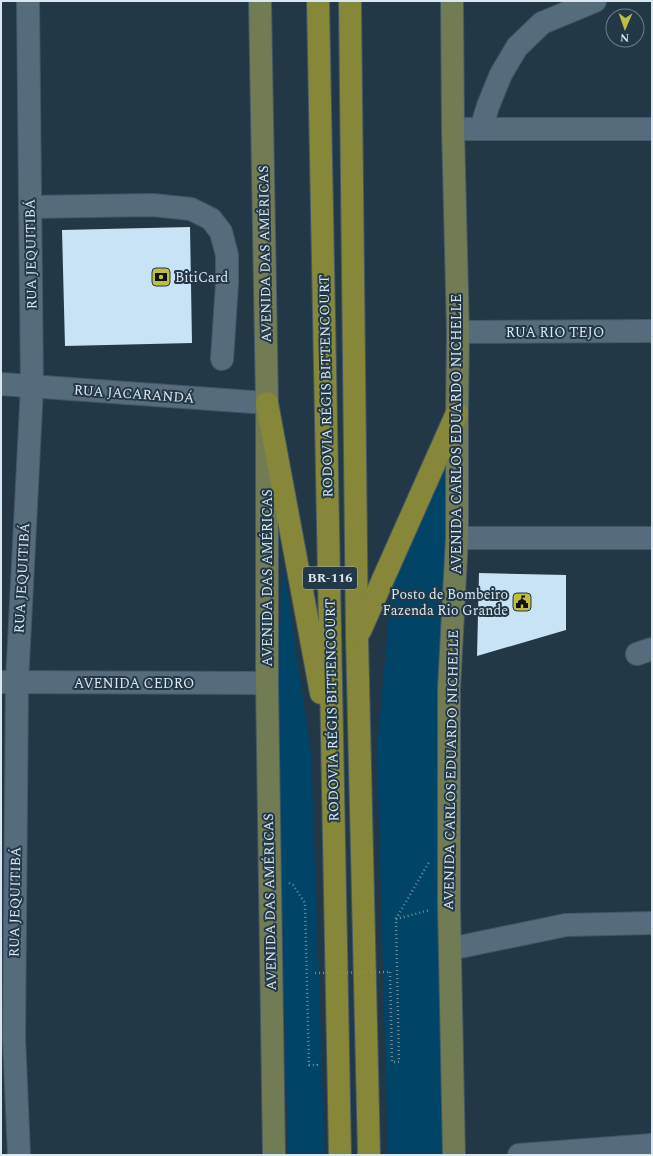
<svg xmlns="http://www.w3.org/2000/svg" width="653" height="1156" viewBox="0 0 653 1156" font-family="Spectral,serif">
	<rect width="100%" height="100%" fill="#223847"/>
	<g fill="#004468">
		<path d="M451,450L447,1155H388L377,751L393,569Z"/>
		<path d="M283,564L311,752L325,1155H288L281,877L278,683Z"/>
	</g>
	<g fill="#c8e3f6">
		<path d="M190,227L192,343L65,346L62,230Z"/>
		<path d="M479,573L566,575V630L477,656Z"/>
	</g>
	<g fill="none" stroke-linecap="round" stroke-linejoin="round">
		<g stroke="#445764" stroke-width="24">
			<g id="minor">
				<path d="M453,129H652"/>
				<path d="M481,129L488,106L501,74L517,47L542,23L595,1"/>
				<path d="M30,207L153,205L191,209L211,219L221,232L227,255V284L222,359"/>
				<path d="M458,332L652,331"/>
				<path d="M1,384L267,403"/>
				<path d="M457,538H652"/>
				<path d="M637,654L652,649"/>
				<path d="M1,682L267,683"/>
				<path d="M450,949L566,925L652,923"/>
				<path d="M19,1155L14,1038L17,682L32,387L28,1"/>
				<path d="M519,1155L652,1145"/>
			</g>
		</g>
		<g stroke="#445764" stroke-width="24">
			<g id="major">
				<path d="M260,1L267,403V683L274,1155"/>
				<path d="M452,1L453,129L458,332L457,413V538L449,689V906L454,1155"/>
			</g>
		</g>
		<g stroke="#445764" stroke-width="24">
			<g id="highway">
				<path d="M318,1L340,1155"/>
				<path d="M350,1L357,637L369,1155"/>
				<path d="M267,403L321,693"/>
				<path d="M360,631L457,413"/>
			</g>
		</g>
		<g stroke="#788a96" stroke-width="2.5" stroke-dasharray="1 3" stroke-linecap="butt">
			<path d="M289,883L293,885L305,903L309,1065H317V1064"/>
			<path d="M396,919L430,910"/>
			<path d="M390,972L392,1062H399L396,919L429,862"/>
		</g>
		<use href="#minor" stroke="#556c7d" stroke-width="22"/>
		<use href="#major" stroke="#727c54" stroke-width="22"/>
		<use href="#highway" stroke="#868738" stroke-width="22"/>
		<path stroke="#788a96" stroke-width="2.5" stroke-dasharray="1 3" stroke-linecap="butt" d="M315,973L390,972"/>
	</g>
	<defs>
		<g id="bank-square" transform="scale(1)"><rect x="-9" y="-9" width="18" height="18" rx="4" fill="#bebf42" stroke="#223847"/><path d="M-6-4H6V4H-6ZM0-2.3a2.3 2.3 0 1 0 0 4.6a2.3 2.3 0 1 0 0-4.6Z" fill="#111"/></g>
		<g id="civic-square" transform="scale(1)"><rect x="-9" y="-9" width="18" height="18" rx="4" fill="#bebf42" stroke="#223847"/><path d="M-.6-6.5H3V-4.5H.6V-3L4-1V1h2V6H-6V1h2V-1L-.6-3ZM-1.2 2.5V6h2.4V2.5Z" fill="#111"/></g>
	</defs>
	<g fill-rule="evenodd">
		<use href="#bank-square" x="161" y="277"/>
		<use href="#civic-square" x="522" y="602"/>
	</g>
	<g text-anchor="middle" dominant-baseline="central" stroke-width="4" stroke-linejoin="round" paint-order="stroke">
		<rect fill="#223847" stroke="#a3b2bd" stroke-width="1" x="303" y="567" width="54" height="22" rx="3"/>
		<g font-size="13" font-weight="bold" fill="#dae7f0">
			<text x="330" y="578">BR-116</text>
		</g>
		<g font-size="14" fill="#dae7f0" stroke="#223847">
			<text transform="translate(31 254) rotate(-91)">RUA JEQUITIBÁ</text>
			<text transform="translate(265 254) rotate(-91)">AVENIDA DAS AMÉRICAS</text>
			<text x="555" y="332">RUA RIO TEJO</text>
			<text transform="translate(326 386) rotate(-91)">RODOVIA RÉGIS BITTENCOURT</text>
			<text transform="translate(134 394) rotate(4)">RUA JACARANDÁ</text>
			<text transform="translate(456 434) rotate(-90)">AVENIDA CARLOS EDUARDO NICHELLE</text>
			<text transform="translate(22 578) rotate(-87)">RUA JEQUITIBÁ</text>
			<text transform="translate(267 578) rotate(-90)">AVENIDA DAS AMÉRICAS</text>
			<text x="134" y="683">AVENIDA CEDRO</text>
			<text transform="translate(332 710) rotate(-91)">RODOVIA RÉGIS BITTENCOURT</text>
			<text transform="translate(451 770) rotate(-89)">AVENIDA CARLOS EDUARDO NICHELLE</text>
			<text transform="translate(15 902) rotate(-89)">RUA JEQUITIBÁ</text>
			<text transform="translate(270 902) rotate(-91)">AVENIDA DAS AMÉRICAS</text>
		</g>
		<g font-size="14" fill="#dae7f0" stroke="#223847" text-anchor="start">
			<text x="175" y="277">BitiCard</text>
			<text x="508" y="594" text-anchor="end">Posto de Bombeiro<tspan x="508" dy="16">Fazenda Rio Grande</tspan></text>
		</g>
	</g>
	<rect width="653" height="1156" fill="none" stroke="#dae7f0" stroke-width="4"/>
	<g transform="translate(625 28) rotate(182)"><circle r="19" fill="#223847" stroke="#6c7e8b"/>
	<path d="M0-3L7 15L0 10L-7 15Z" fill="#bebf42"/>
	<text y="-6" font-size="11" font-weight="bold" text-anchor="middle" fill="#dae7f0">N</text>
	</g>
</svg>
